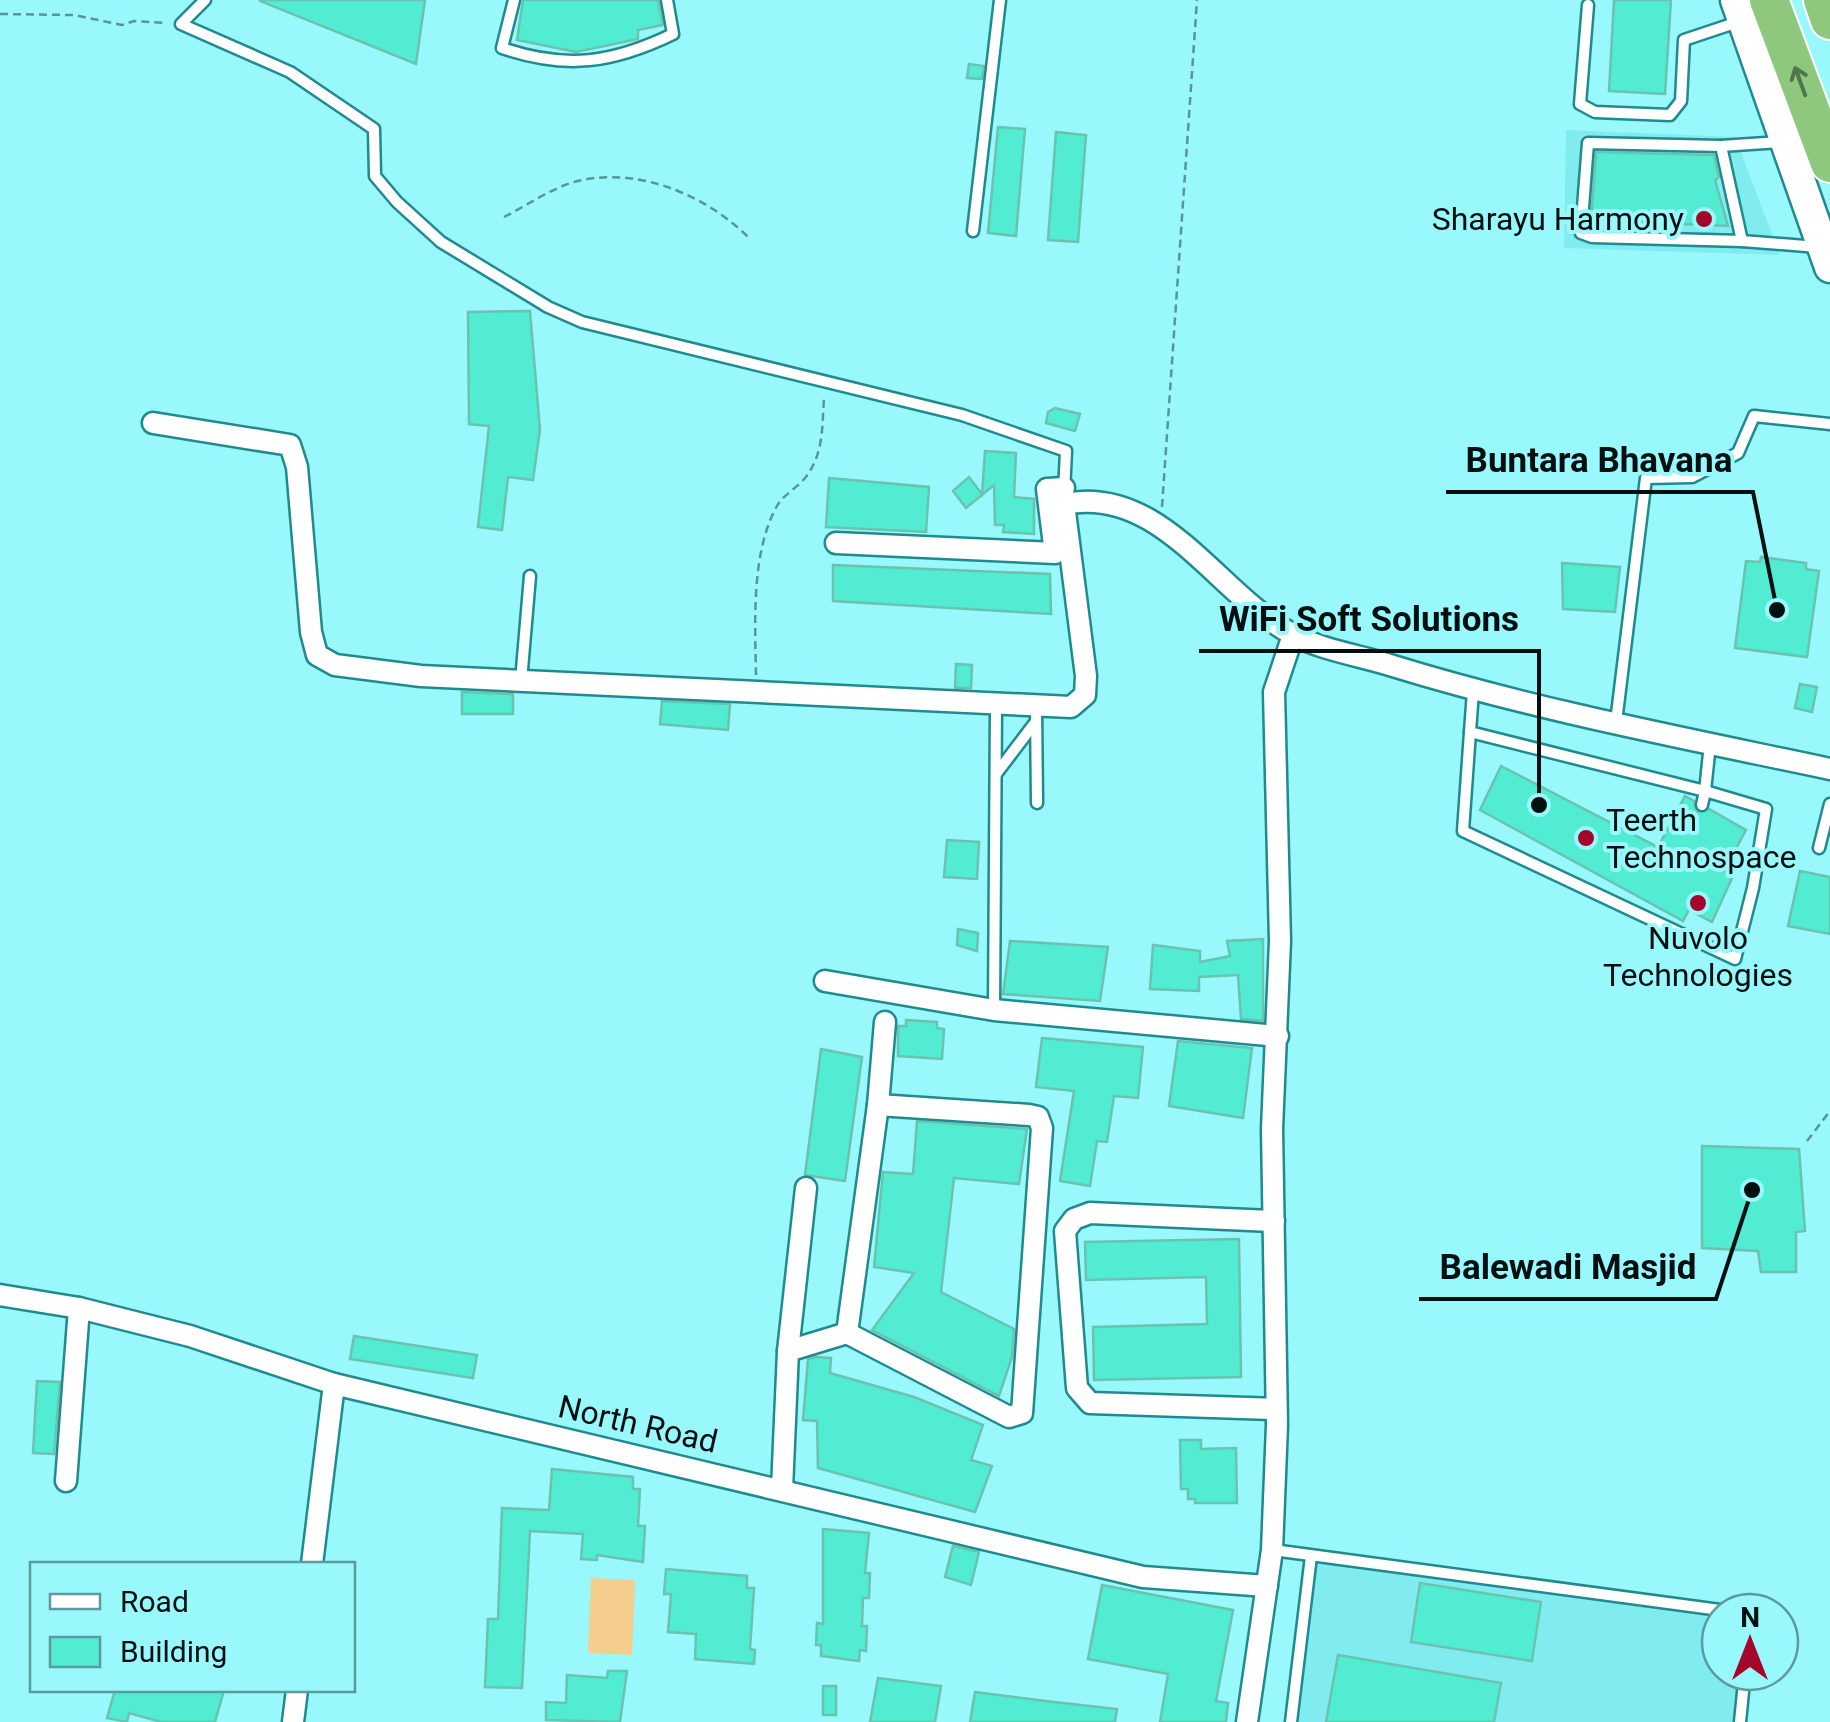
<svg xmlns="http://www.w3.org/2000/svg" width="1830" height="1722" viewBox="0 0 1830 1722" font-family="Roboto,sans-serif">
	<rect width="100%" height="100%" fill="#98f8fb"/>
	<g fill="#80ecef">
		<path d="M1566,130L1735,137L1780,255L1564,248Z"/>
		<path d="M1311,1556L1720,1612V1672H1742L1733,1722H1291Z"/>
	</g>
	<path fill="#f5ce8e" d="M591,1578L635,1580L632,1655L588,1653Z"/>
	<g fill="#51ecd1" stroke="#6ac3b1" stroke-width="2.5">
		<path d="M260,0H425L416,64L260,1Z"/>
		<path d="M523,0H658L663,25L638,30V39L576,52L517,40Z"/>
		<path d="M1614,0H1671L1665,94L1609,91Z"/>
		<path d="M969,64L984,66L982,79L967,78Z"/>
		<path d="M998,127L1025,129L1016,236L988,233Z"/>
		<path d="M1056,132L1086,135L1078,242L1048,240Z"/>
		<path d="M1596,152L1714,155L1719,177L1715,180L1728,226L1591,220Z"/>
		<path d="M530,311L540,430L533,480L508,477L502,530L478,527L489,426L469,424L468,312Z"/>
		<path d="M1055,408L1080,414L1075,431L1046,423L1048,412Z"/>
		<path d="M985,451L1016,453L1014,497L1034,499V534L1003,532L1004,525H995L994,485L966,508L953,491L969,477L982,494Z"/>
		<path d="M829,478L929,487L926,532L826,527Z"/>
		<path d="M1761,557L1806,563V569L1819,571L1807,657L1735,648L1746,561L1760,562Z"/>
		<path d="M1562,563L1620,567L1615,612L1563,609Z"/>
		<path d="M833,565L1050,574L1051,614L833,601Z"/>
		<path d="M956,664L972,665L971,688H955Z"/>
		<path d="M1800,684L1817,687L1812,712L1795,708Z"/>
		<path d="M462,692L513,694V714H462Z"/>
		<path d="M662,701L730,704L728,730L660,724Z"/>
		<path d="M1501,766L1658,847L1685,796L1694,801L1697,812L1709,809L1746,830L1724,871L1733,876L1712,922L1689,910L1683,921L1480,810Z"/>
		<path d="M947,840L979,842L977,879L944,877Z"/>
		<path d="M1800,871L1830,877V934L1788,926Z"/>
		<path d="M958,929L978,933L977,951L957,945Z"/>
		<path d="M1263,939V1021L1241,1019L1238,975L1199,977V991L1150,989L1153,945L1200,951V962L1230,956L1227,941Z"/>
		<path d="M1010,941L1108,947L1100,1001L1003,994Z"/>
		<path d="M906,1020L937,1022V1028L944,1029L942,1059L898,1056V1026H906Z"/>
		<path d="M1042,1038L1143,1047L1138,1098L1114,1096L1107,1142L1097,1141L1090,1186L1060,1181L1074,1091L1036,1087Z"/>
		<path d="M1178,1041L1252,1048L1243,1118L1169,1106Z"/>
		<path d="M821,1049L862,1057L845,1181L805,1175Z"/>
		<path d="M917,1121L1027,1129L1019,1184L954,1178L941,1292L1014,1329L1012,1357L999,1396L872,1330L914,1273L874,1267L883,1172L913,1174Z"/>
		<path d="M1702,1146L1799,1149L1805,1231L1796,1232V1272H1761L1758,1251L1702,1248Z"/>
		<path d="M1239,1239L1241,1377L1094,1380L1093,1327L1207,1324L1206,1277L1086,1280L1085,1242Z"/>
		<path d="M354,1336L477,1355L473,1378L350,1359Z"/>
		<path d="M816,1357L831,1358L830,1373L914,1397L983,1425L971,1460L992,1466L975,1512L818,1468L817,1421L803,1420L808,1359Z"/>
		<path d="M37,1381L60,1382L54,1454L33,1453Z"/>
		<path d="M1180,1440H1201V1449L1236,1448L1237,1503H1195V1499H1188V1489H1181Z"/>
		<path d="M552,1469L633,1477V1489H640L638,1526H645L643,1562L597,1555V1560L581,1559L583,1534L530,1531L522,1688L485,1687L488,1619H498L502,1508L549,1510Z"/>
		<path d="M823,1529L869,1533L865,1573H870L869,1598H863L862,1626H867L866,1651L860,1650L859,1661L821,1656V1645H816L817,1623L823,1624Z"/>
		<path d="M953,1546L979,1552L971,1585L945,1577Z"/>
		<path d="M666,1569L747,1576V1588H754L750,1649L755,1650L754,1664L695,1659L696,1634L668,1632L671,1594H664Z"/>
		<path d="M1420,1583L1541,1602L1532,1661L1411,1642Z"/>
		<path d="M1102,1585L1233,1610L1216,1701L1228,1703L1226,1722H1160L1168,1674L1088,1659Z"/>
		<path d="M1338,1655L1501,1683L1494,1722H1326Z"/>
		<path d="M608,1671H627L620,1722L546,1720V1702L566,1703L567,1675L607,1678Z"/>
		<path d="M878,1678L941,1686L935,1722H870Z"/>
		<rect x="823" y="1686" width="13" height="29"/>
		<path d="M115,1690H224L215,1722H161L129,1713L127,1722L107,1718Z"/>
		<path d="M975,1692L1054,1702L1117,1709L1115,1722H970Z"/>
	</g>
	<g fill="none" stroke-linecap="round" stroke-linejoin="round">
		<g stroke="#208a8e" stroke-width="15">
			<g id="lane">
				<path d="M205,0L181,24L290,72L374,129L375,176L397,202L441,242L548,307L582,322L962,415L1066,451L1064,492"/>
				<path d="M514,0L502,48C566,70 613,63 673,34L667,0"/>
				<path d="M1588,5L1580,104L1595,112L1670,115L1681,101L1684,40L1738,22"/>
				<path d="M1780,142L1721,146L1742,241L1818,247"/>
				<path d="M1721,146L1588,143L1581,233L1592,237L1742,241"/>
				<path d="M973,231L1000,0"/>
				<path d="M521,681L530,576"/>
				<path d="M1473,691L1470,732L1705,791L1710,744"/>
				<path d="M1036,707L1037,803"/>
				<path d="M1616,722L1646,478L1692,477L1738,453L1754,416L1830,424"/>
				<path d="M1470,732L1463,831L1735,959L1753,888L1766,809L1705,791L1702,805"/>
				<path d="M996,774L1034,724"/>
				<path d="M1819,848L1830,804"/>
				<path d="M994,1010L996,706"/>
				<path d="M1273,1550L1735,1612"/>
				<path d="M1291,1722L1311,1556"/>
				<path d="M1740,1722L1745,1672"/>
			</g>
		</g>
		<g stroke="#208a8e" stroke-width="25">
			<g id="street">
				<path d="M153,423L290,445L297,467L311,632L317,655L335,665L421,676L1071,707L1085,695L1086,676L1064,504C1161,484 1216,593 1292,634C1321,650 1362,656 1393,666C1536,710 1684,738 1830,769"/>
				<path d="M836,543L1055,553L1047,489L1064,488"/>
				<path d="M825,981L994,1010L1278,1036"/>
				<path d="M1274,1221L1090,1213L1074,1219L1065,1231L1077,1388L1090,1403L1276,1409"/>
				<path d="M0,1295L79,1308L190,1336L334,1384L1143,1577L1267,1586"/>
				<path d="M847,1333L1009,1417L1022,1413L1042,1128L1038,1117L1029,1115L878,1105L885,1022"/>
				<path d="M788,1351L806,1188"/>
				<path d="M66,1481L79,1308"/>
				<path d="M782,1489L788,1351L847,1333L878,1105"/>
				<path d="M312,1564L334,1384"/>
				<path d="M293,1722L297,1690"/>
				<path d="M1247,1722L1272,1550L1277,1425L1272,1129L1280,941L1274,692L1293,635"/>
			</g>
		</g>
		<g stroke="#208a8e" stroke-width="35">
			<path id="secondary" d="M1736,0L1830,267"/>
		</g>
		<g stroke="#fff" stroke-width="42">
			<g id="highway">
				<path d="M1769,0L1830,163"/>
				<path d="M1823,0L1830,20"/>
			</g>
		</g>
		<g stroke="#589598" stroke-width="2.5" stroke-dasharray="8 5" stroke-linecap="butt">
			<path d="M0,14L74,15L122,25L134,21L165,23"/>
			<path d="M504,217C526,206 550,189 574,182C636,165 707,195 750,239"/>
			<path d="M1162,507L1197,0"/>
			<path d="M756,675C755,623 751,552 777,506C783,495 797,488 805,478C824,454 822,427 824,397"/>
			<path d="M1807,1141L1830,1111"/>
		</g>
		<use href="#lane" stroke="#fff" stroke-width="10"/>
		<use href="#street" stroke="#fff" stroke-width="20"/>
		<use href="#secondary" stroke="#fff" stroke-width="30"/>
		<use href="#highway" stroke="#8ec87e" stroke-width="38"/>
	</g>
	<defs><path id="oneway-shaft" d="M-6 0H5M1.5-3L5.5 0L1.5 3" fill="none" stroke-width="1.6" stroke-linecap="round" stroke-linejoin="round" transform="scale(2.5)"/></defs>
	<use stroke="#4e754c" href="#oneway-shaft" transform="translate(1800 81) rotate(-110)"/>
	<g fill="#a4072c" stroke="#98f8fb" stroke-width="4">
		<circle cx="1704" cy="219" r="10"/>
		<circle cx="1586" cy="838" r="10"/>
		<circle cx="1698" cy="903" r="10"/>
	</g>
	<g text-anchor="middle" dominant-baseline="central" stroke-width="8" stroke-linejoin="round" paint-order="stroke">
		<g font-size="32" fill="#000f10" stroke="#98f8fb" text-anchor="end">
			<text x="1684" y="219">Sharayu Harmony</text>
			<text x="1606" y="820" text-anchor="start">Teerth<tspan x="1606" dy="37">Technospace</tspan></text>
			<text x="1698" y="938" text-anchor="middle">Nuvolo<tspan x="1698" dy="37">Technologies</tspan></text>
		</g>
		<g font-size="32" fill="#000f10" stroke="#98f8fb">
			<text transform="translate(638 1424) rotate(13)">North Road</text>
		</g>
	</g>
	<path fill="none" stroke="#000f10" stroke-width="4" d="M1777 610L1753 492H1446M1539 805L1539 651H1199M1752 1190L1716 1299H1419"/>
	<g fill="#000f10" stroke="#98f8fb" stroke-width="4">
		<circle cx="1777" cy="610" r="10"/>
		<circle cx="1539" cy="805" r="10"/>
		<circle cx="1752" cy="1190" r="10"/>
	</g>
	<g font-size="35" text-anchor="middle" font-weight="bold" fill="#000f10" stroke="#98f8fb" stroke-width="8" stroke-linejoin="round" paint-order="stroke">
		<text x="1599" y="472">Buntara Bhavana</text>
		<text x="1369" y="631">WiFi Soft Solutions</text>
		<text x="1568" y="1279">Balewadi Masjid</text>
	</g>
	<rect x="30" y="1562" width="325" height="130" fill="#98f8fb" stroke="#5b9b9d" stroke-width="2.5"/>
	<rect x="50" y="1594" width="50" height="15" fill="#ffffff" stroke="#5b9b9d" stroke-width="2.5"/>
	<text x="120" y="1612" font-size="30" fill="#000f10">Road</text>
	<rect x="50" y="1637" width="50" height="30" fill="#51ecd1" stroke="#5b9b9d" stroke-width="2.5"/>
	<text x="120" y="1662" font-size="30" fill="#000f10">Building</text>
	<g transform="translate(1750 1642)"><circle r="48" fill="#98f8fb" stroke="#5b9b9d" stroke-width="2.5"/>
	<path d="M0-8L18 38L0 25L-18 38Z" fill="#a4072c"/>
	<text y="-15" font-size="28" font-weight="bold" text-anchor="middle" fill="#000f10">N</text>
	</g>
</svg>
